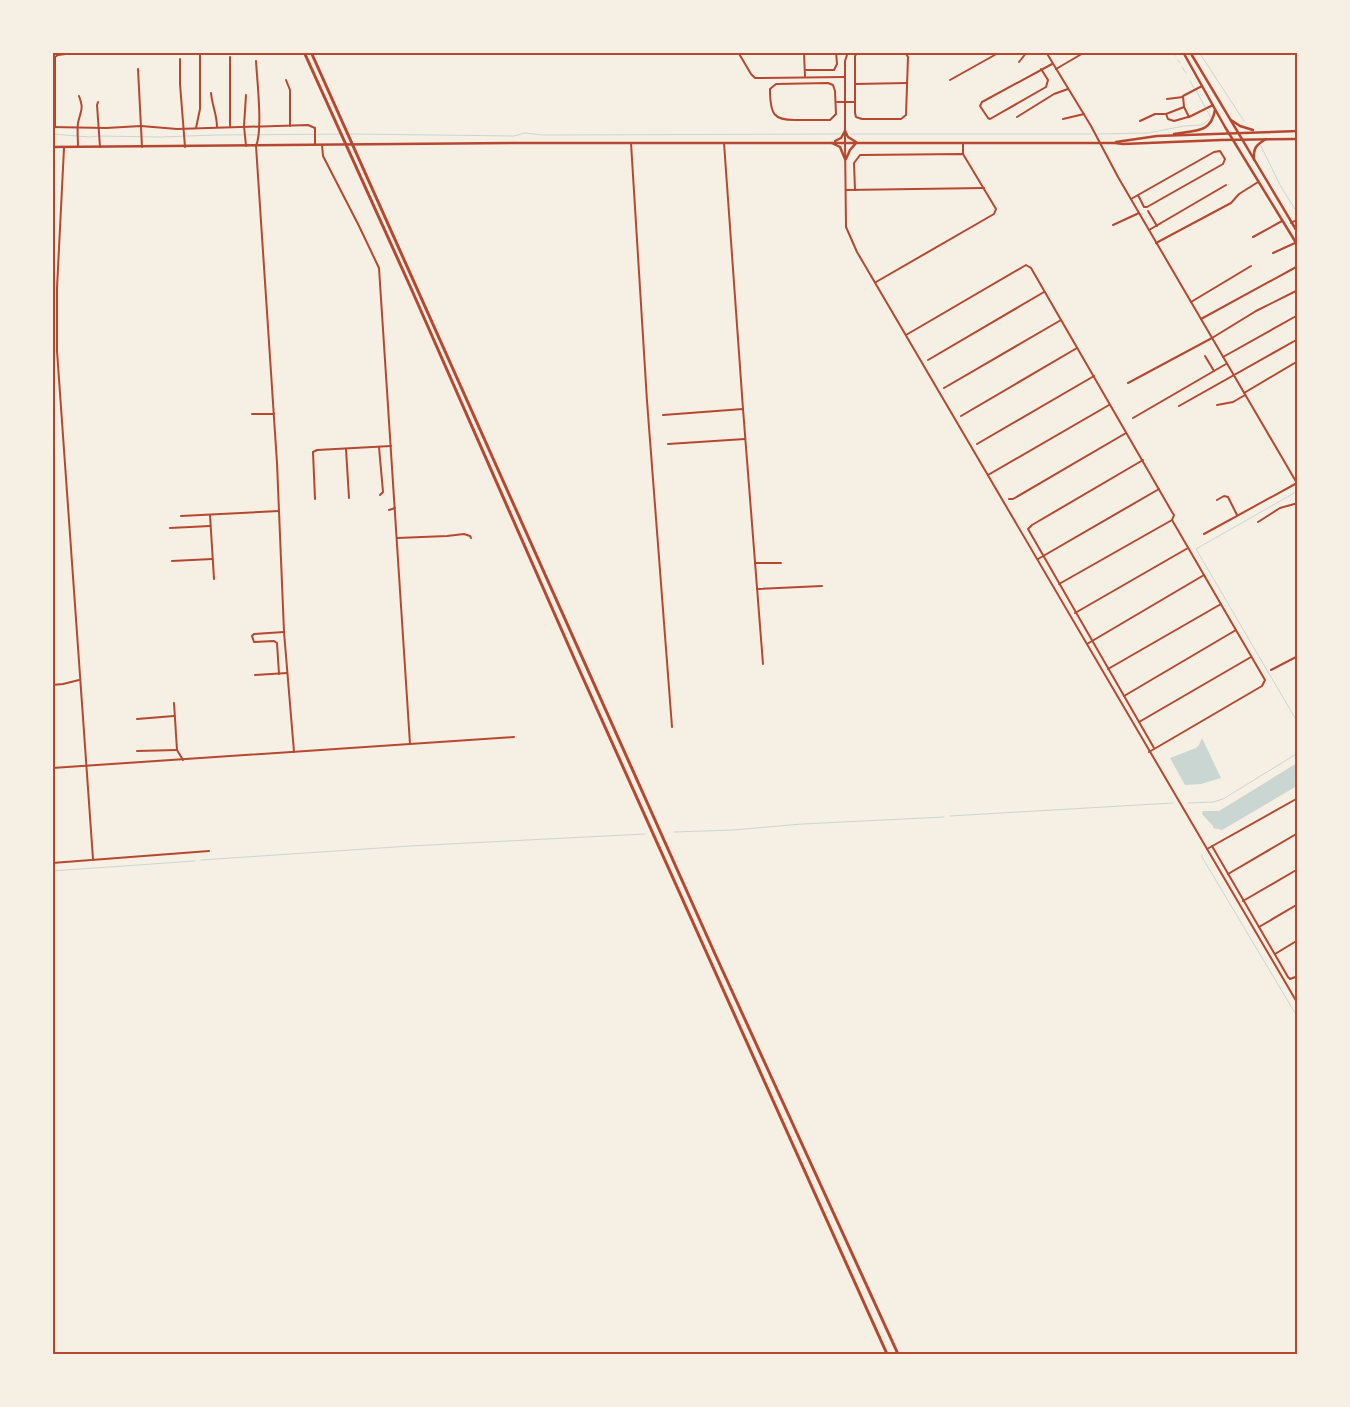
<svg xmlns="http://www.w3.org/2000/svg" width="1350" height="1407" viewBox="0 0 1350 1407" font-family="Georgia,serif">
	<rect width="100%" height="100%" fill="#f6efe4"/>
	<g fill="#c9d6d2">
		<path d="M1202,738L1221,778L1201,784L1185,785L1170,758L1196,748L1199,745Z"/>
		<path d="M1297,763V786L1222,830L1213,828V826L1202,814L1203,811H1219Z"/>
	</g>
	<g fill="none" stroke-linecap="round" stroke-linejoin="round">
		<g stroke="#c9d6d2" stroke-width="1">
			<path d="M1173,52L1175,56"/>
			<path d="M1199,52L1244,121"/>
			<path d="M1178,60L1180,63"/>
			<path d="M1182,67L1186,73"/>
			<path d="M1190,81L1194,88"/>
			<path d="M1196,90L1205,107"/>
			<path d="M52,134L90,137L98,136L160,137L217,135L352,134L514,136L525,133L543,135L840,134"/>
			<path d="M851,134H1091"/>
			<path d="M1097,134L1148,133L1184,126L1202,125L1211,118L1207,110"/>
			<path d="M1261,146L1280,185L1298,214"/>
			<path d="M1298,494L1296,492L1196,549L1298,723"/>
			<path d="M1188,803L1213,802L1223,799L1298,753"/>
			<path d="M950,816L1173,803"/>
			<path d="M674,832L733,830L802,824L944,817"/>
			<path d="M1202,855V857L1298,1018"/>
			<path d="M201,860L410,846L645,834"/>
			<path d="M52,871L195,861"/>
		</g>
		<g stroke="#b5482f" stroke-width="2">
			<path d="M738,52L751,74L755,78L845,77"/>
			<path d="M804,52L805,77"/>
			<path d="M858,52L855,56V113L856,117L862,119H901L906,115L908,57L905,52"/>
			<path d="M1046,52L1091,126L1118,177L1298,485"/>
			<path d="M230,57V126"/>
			<path d="M180,59V84L185,147"/>
			<path d="M256,61C257,80 263,130 256,146L277,463L284,632L294,752"/>
			<path d="M1019,62L1027,52"/>
			<path d="M138,69L142,147"/>
			<path d="M1041,69L1048,80L1046,87L990,119L988,118L980,106L982,102L1052,64"/>
			<path d="M1056,69L1085,52"/>
			<path d="M805,70H834L837,64L836,52"/>
			<path d="M286,80L290,90V126"/>
			<path d="M950,80L1000,52"/>
			<path d="M828,83L833,85L835,91L836,114L830,120C819,120 809,120 798,120C773,121 770,114 770,89L776,84Z"/>
			<path d="M855,84L907,83"/>
			<path d="M1202,86L1183,96L1184,107L1189,117L1213,105"/>
			<path d="M211,93C212,105 217,115 217,127"/>
			<path d="M246,95L244,126L246,146"/>
			<path d="M1167,99L1183,97"/>
			<path d="M98,102L97,105L100,147"/>
			<path d="M837,102H854"/>
			<path d="M1184,107L1166,114L1168,119L1174,121L1188,117"/>
			<path d="M1017,117L1054,94L1068,89"/>
			<path d="M1063,119L1084,114"/>
			<path d="M1140,121L1155,114H1166"/>
			<path d="M52,127L106,128L141,126L177,129L308,125L315,128V145"/>
			<path d="M55,127V57L58,55L81,52"/>
			<path d="M196,128L200,109V52"/>
			<path d="M845,142V61L848,52"/>
			<path d="M631,143L647,401L672,727"/>
			<path d="M724,143L743,409L763,664"/>
			<path d="M963,144V154"/>
			<path d="M322,145L323,156L359,226L379,268L410,744"/>
			<path d="M78,147C78,139 77,130 78,123C81,109 84,110 79,96"/>
			<path d="M64,148L57,288V351L93,859"/>
			<path d="M846,190L984,188"/>
			<path d="M855,190L854,163L860,155L963,154L996,209L994,214L876,282"/>
			<path d="M1131,199L1138,195L1214,152L1220,151L1225,159L1223,164L1147,207H1144L1138,195"/>
			<path d="M1148,211L1157,226"/>
			<path d="M1291,223L1298,219"/>
			<path d="M1113,225L1139,213"/>
			<path d="M1149,230L1226,185"/>
			<path d="M1253,237L1282,221"/>
			<path d="M1156,243L1231,203L1239,194L1258,182"/>
			<path d="M1273,253L1295,243"/>
			<path d="M1191,302L1251,266"/>
			<path d="M1201,319L1298,266"/>
			<path d="M906,335L1026,265L1031,268L1172,512L1174,515L1172,520L1265,680L1262,686L1149,752"/>
			<path d="M1205,356L1214,371"/>
			<path d="M1223,357L1298,315"/>
			<path d="M928,360L1044,292"/>
			<path d="M1128,383L1212,338L1256,311L1298,290"/>
			<path d="M944,388L1061,320"/>
			<path d="M1244,393L1298,361"/>
			<path d="M1217,405L1233,402L1245,395"/>
			<path d="M1179,406L1298,339"/>
			<path d="M252,414H274"/>
			<path d="M663,415L743,409"/>
			<path d="M961,416L1077,348"/>
			<path d="M1133,418L1226,364"/>
			<path d="M668,444L745,439"/>
			<path d="M977,444L1094,376"/>
			<path d="M379,447L383,492L380,495"/>
			<path d="M346,449L349,498"/>
			<path d="M1143,460L1032,525L1028,529L1154,748"/>
			<path d="M988,475L1109,405"/>
			<path d="M315,499L313,452L317,450L391,446"/>
			<path d="M1009,499H1013L1126,433"/>
			<path d="M1217,500L1224,496L1228,497L1237,515"/>
			<path d="M389,510L395,508"/>
			<path d="M210,515L214,579"/>
			<path d="M181,516L279,511"/>
			<path d="M1258,522L1280,508L1298,503"/>
			<path d="M170,528L210,526"/>
			<path d="M1204,534L1297,483"/>
			<path d="M397,538L447,536L464,534L470,536L471,538"/>
			<path d="M1038,559L1159,489"/>
			<path d="M172,561L212,559"/>
			<path d="M755,563H781"/>
			<path d="M1059,584L1172,520"/>
			<path d="M757,589L822,586"/>
			<path d="M1075,613L1188,548"/>
			<path d="M1087,644L1204,575"/>
			<path d="M1108,669L1221,604"/>
			<path d="M1271,670L1298,656"/>
			<path d="M279,674L277,643L274,641L254,642L252,636L254,634L284,632"/>
			<path d="M255,675L287,673"/>
			<path d="M52,685L63,684L79,680"/>
			<path d="M1124,696L1236,630"/>
			<path d="M174,703L177,750L183,760"/>
			<path d="M137,719L174,716"/>
			<path d="M1139,722L1251,657"/>
			<path d="M137,751L177,750"/>
			<path d="M52,768L514,737"/>
			<path d="M1212,846L1288,977L1290,979L1298,976"/>
			<path d="M1207,849L1298,798"/>
			<path d="M52,863L209,851"/>
			<path d="M1228,874L1298,833"/>
			<path d="M1243,901L1298,869"/>
			<path d="M1259,927L1298,904"/>
			<path d="M1275,954L1298,940"/>
		</g>
		<path stroke="#b5482f" stroke-width="2" d="M845,142L846,227L857,252L1298,1004"/>
		<g stroke="#b5482f" stroke-width="2.5">
			<path d="M1183,52L1225,127L1298,246"/>
			<path d="M1190,52L1298,233"/>
			<path d="M1231,120L1240,126L1253,130"/>
			<path d="M845,131L848,137L856,142"/>
			<path d="M1174,134C1194,130 1211,134 1215,110"/>
			<path d="M835,141L841,138L845,131"/>
			<path d="M1116,142L1157,136L1298,131"/>
			<path d="M832,143L840,147L845,159"/>
			<path d="M52,147L518,143H1115L1123,144L1221,140L1298,139"/>
			<path d="M846,159L850,150L856,143"/>
			<path d="M1254,160C1253,148 1256,145 1266,139"/>
		</g>
		<g stroke="#b5482f" stroke-width="3">
			<path d="M304,52L410,286L574,658L887,1354"/>
			<path d="M311,52L715,954L898,1354"/>
		</g>
	</g>
	<rect width="1350" height="1407" fill="none" stroke="#f6efe4" stroke-width="108"/>
	<rect x="54" y="54" width="1242" height="1299" fill="none" stroke="#b5482f" stroke-width="2"/>
</svg>
